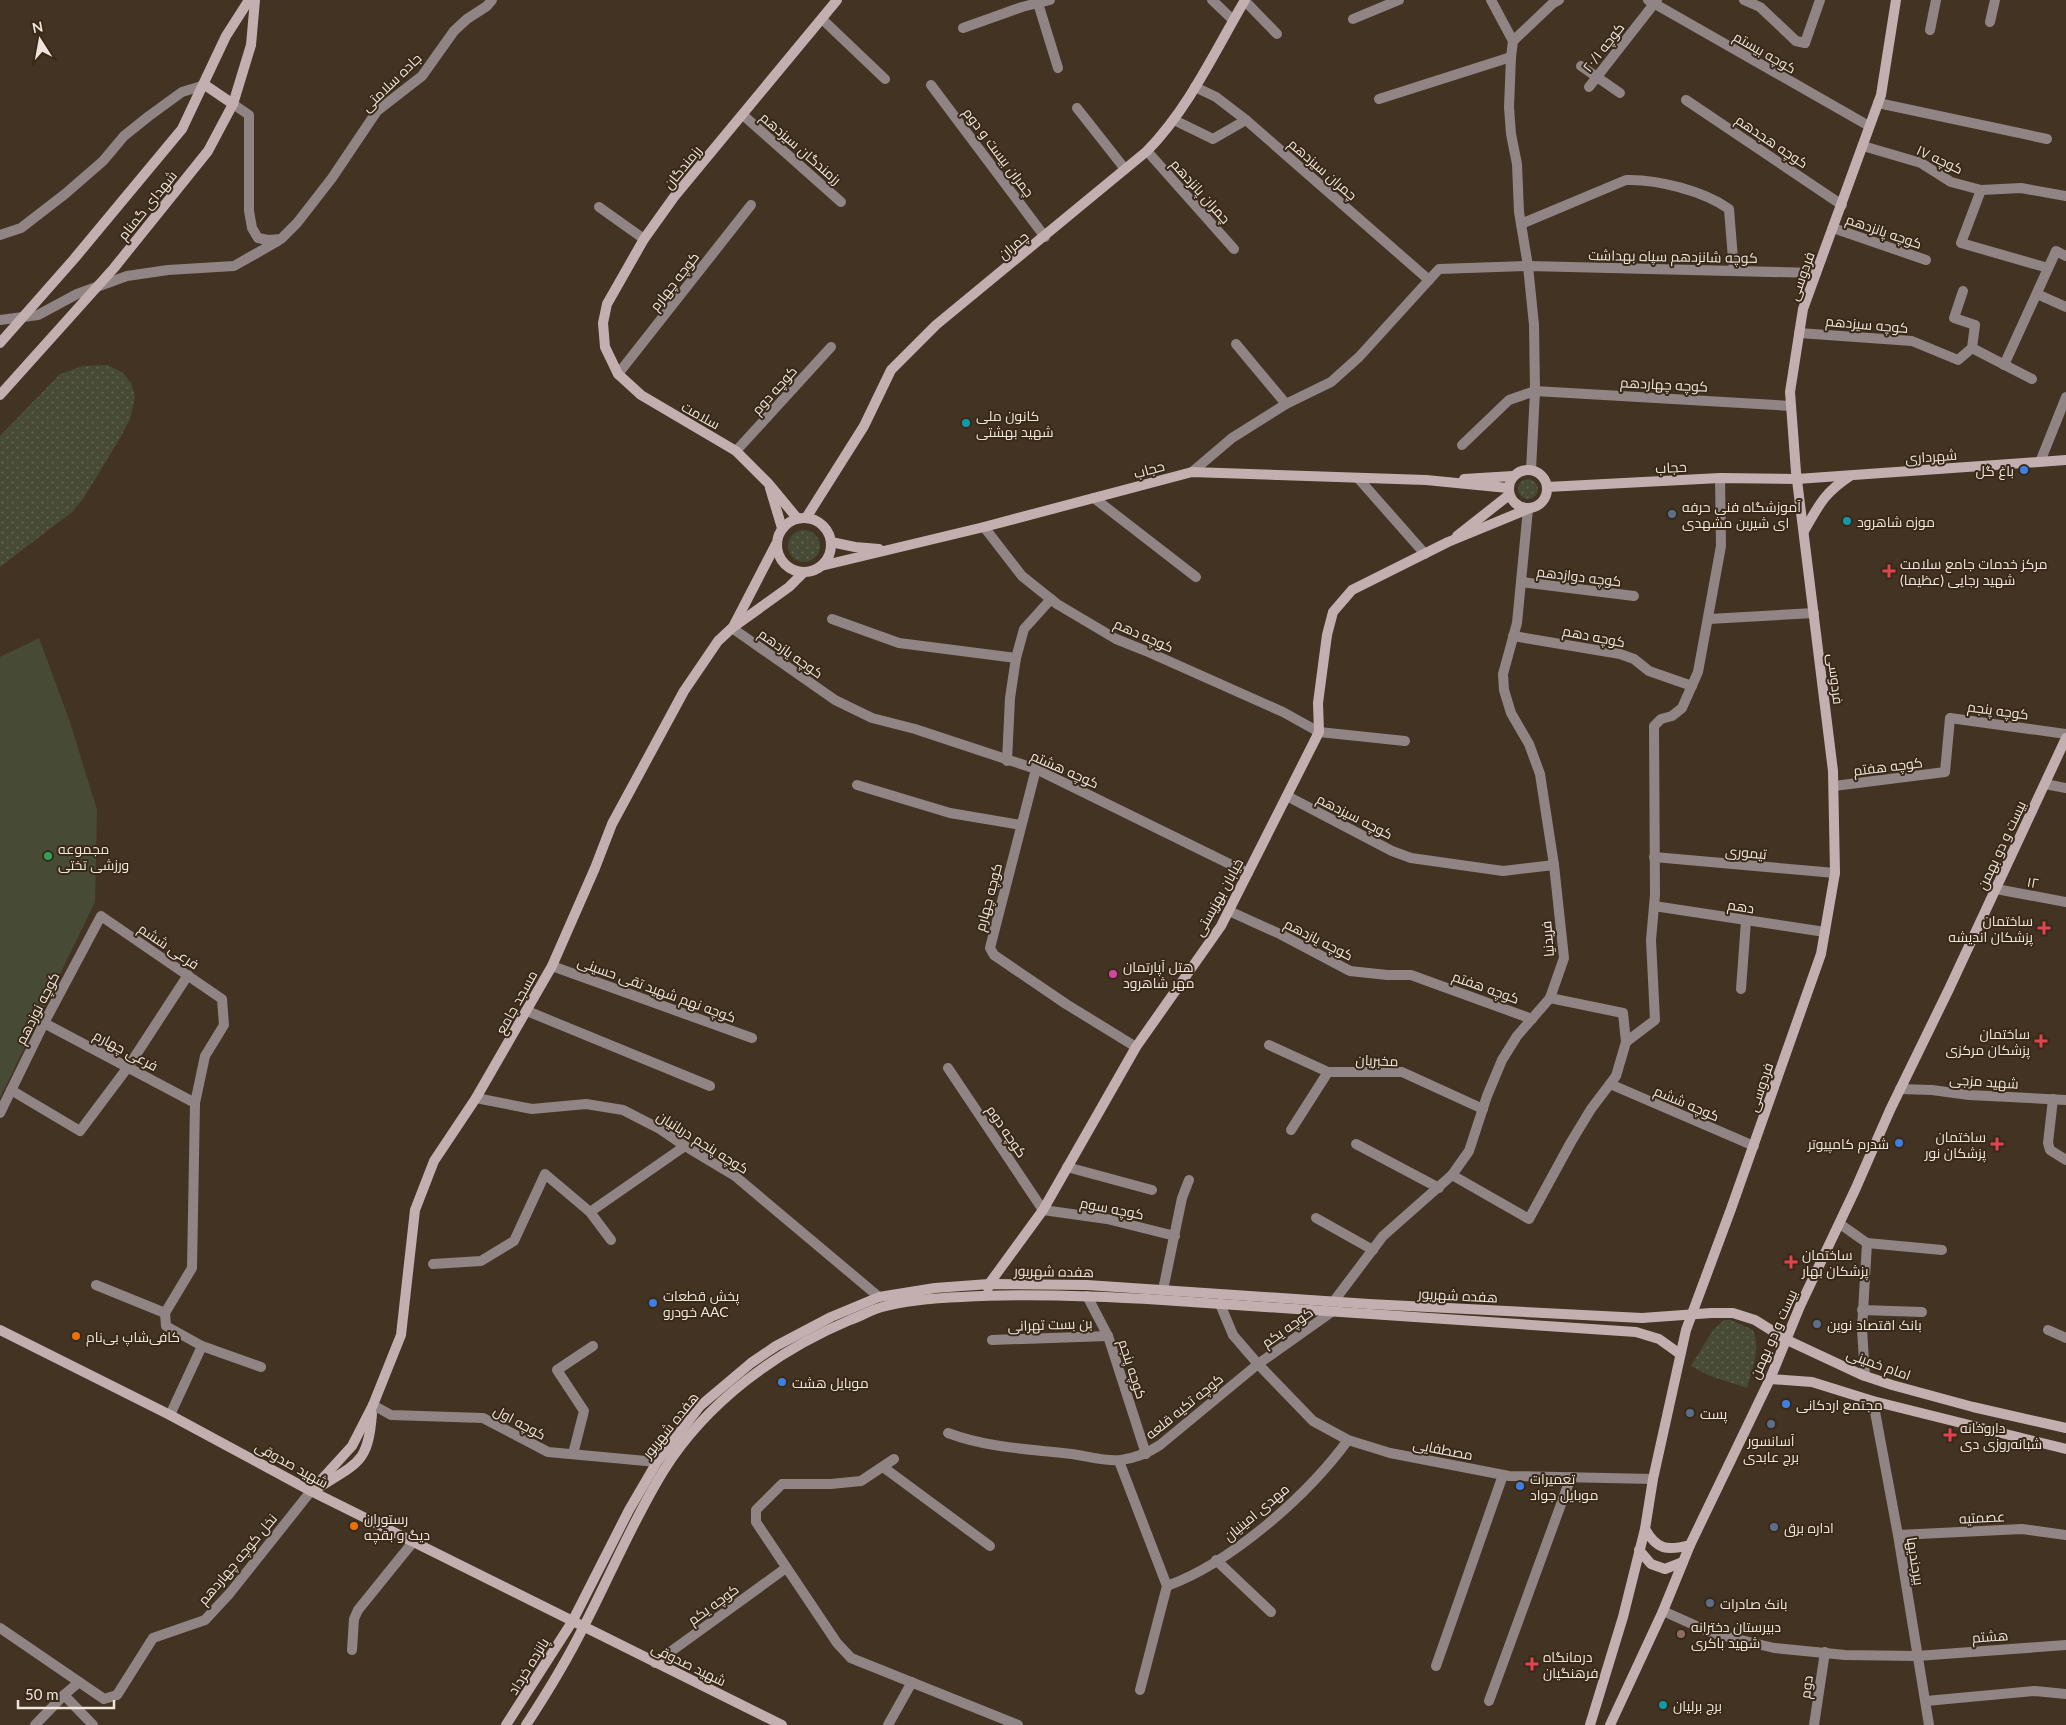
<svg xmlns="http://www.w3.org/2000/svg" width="2066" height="1725" viewBox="0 0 2066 1725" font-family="Lato,Cairo,sans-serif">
	<defs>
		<pattern id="grass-dots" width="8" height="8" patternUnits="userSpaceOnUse" patternTransform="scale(1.25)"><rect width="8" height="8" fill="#474a35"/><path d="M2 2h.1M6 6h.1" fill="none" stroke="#626452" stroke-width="1.8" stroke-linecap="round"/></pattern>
	</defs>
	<rect width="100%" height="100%" fill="#433323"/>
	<g fill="url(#grass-dots)">
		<path d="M108,365L123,373L131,383L135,397L130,419L120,438L83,499L72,512L0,567V436L60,374L83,366Z"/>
		<circle cx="1528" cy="489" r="10"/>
		<circle cx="804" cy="546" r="16"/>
		<path d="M1724,1320H1731L1753,1330C1761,1349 1752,1369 1747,1388L1710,1376L1691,1366L1713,1330Z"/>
	</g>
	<path fill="#474a35" d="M39,638L70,722L97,810L95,902L0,1098V657Z"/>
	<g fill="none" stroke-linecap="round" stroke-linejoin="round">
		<g stroke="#908484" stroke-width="10">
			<path d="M1037,0L1058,68"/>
			<path d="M1212,0L1233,20"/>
			<path d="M1491,0L1513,41"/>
			<path d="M1648,0L1869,126"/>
			<path d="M1744,0L1760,7L1796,41L1805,43L1820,0"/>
			<path d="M1245,1L1277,34"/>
			<path d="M822,19L885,79"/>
			<path d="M1353,19L1399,0"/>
			<path d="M1990,22L1995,0"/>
			<path d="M963,28L1022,7L1050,0"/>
			<path d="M1930,30L1936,0"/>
			<path d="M1581,66L1620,93"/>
			<path d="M931,85L1045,237"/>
			<path d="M1195,87L1216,97L1246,120L1429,280"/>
			<path d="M1589,87L1657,0"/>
			<path d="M1379,99L1511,57"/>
			<path d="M1686,100L1842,205"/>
			<path d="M1878,103L2047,139"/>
			<path d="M233,104L249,115V211L252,228L258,238L268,240L281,239L297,223L332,178L377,111L422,76L454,31L467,19L487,6L492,0"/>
			<path d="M1077,108L1125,169"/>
			<path d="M743,115L841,202"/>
			<path d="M1174,120L1213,139L1246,120"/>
			<path d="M1863,146L1921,163L1951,182L1981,190L2021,188L2066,196"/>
			<path d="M1147,151L1234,249"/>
			<path d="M1981,190L1961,243L2048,268"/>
			<path d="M599,207L644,239"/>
			<path d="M1521,224L1626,180C1657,179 1704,191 1729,209L1734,271"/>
			<path d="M1833,228L1926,260"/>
			<path d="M0,235L21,228L65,194L103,161L124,136L149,116L182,92L205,85"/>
			<path d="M2037,294L2066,307"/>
			<path d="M0,320L38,315L77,294L127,276L168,270L234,266L278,241"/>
			<path d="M1799,333L1912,341L1958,360L1972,348L1975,325L1954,318L1963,291"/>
			<path d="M1236,344L1286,404"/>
			<path d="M1972,348L2032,379"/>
			<path d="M2004,365L2056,251L2066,256"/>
			<path d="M618,374L751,205"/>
			<path d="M1462,445L1509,400L1535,391L1791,406"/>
			<path d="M736,451L831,347"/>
			<path d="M2040,462L2066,397"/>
			<path d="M1531,470L1535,391L1534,325L1528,266L1519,212L1517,164L1511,134L1509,107L1511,57L1513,41L1552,4L1559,0"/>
			<path d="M1192,472L1232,438L1286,404L1331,382L1359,357L1439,269L1528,266L1816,273"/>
			<path d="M1358,478L1425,554"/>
			<path d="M1094,498L1196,577"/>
			<path d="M984,527L1022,576L1057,604L1116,639L1146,651L1283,712L1319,732L1405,741"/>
			<path d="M1521,582L1634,596"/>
			<path d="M832,619L899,643L1016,658"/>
			<path d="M1709,619L1814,613"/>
			<path d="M732,628L835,700L872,718L915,729L1036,769L1248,873"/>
			<path d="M1513,636L1620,654L1634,659L1649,671L1692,686"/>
			<path d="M1007,761L1010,698L1016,658L1024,629L1051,599"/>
			<path d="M1036,769L990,948L994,955L1066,1004L1136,1047"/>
			<path d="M2045,784L2066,788"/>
			<path d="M857,785L950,813L1021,825"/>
			<path d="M1834,786L1945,772L1950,718L2066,734"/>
			<path d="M1287,796L1392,851L1411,858L1503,871L1554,865"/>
			<path d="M1654,857L1835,873"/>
			<path d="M1996,889L2066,902"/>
			<path d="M1654,906L1825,932"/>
			<path d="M1229,911L1280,934L1350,971L1387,975H1411L1532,1019"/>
			<path d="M552,966L752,1038"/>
			<path d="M1741,989L1746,921"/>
			<path d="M1550,998L1623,1013L1626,1042"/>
			<path d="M527,1011L710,1086"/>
			<path d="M44,1023L195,1103"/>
			<path d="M1269,1045L1328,1072H1402L1483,1109"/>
			<path d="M948,1068L1043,1210L1107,1219L1175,1236"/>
			<path d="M1610,1084L1754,1146"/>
			<path d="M1900,1089L1932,1090L1969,1095L2066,1100"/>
			<path d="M11,1090L80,1131L128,1067L188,975"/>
			<path d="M476,1098L532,1109L586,1104L623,1110L660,1129L685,1146L735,1176L879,1297"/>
			<path d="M2053,1099L2048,1143L2050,1150L2066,1160"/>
			<path d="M0,1113L44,1023L101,916L222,999L224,1025L205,1056L195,1103L192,1268L165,1313L96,1285"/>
			<path d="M1291,1130L1328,1072"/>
			<path d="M1356,1144L1439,1188"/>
			<path d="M1067,1167L1152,1190"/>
			<path d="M1452,1175L1529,1219L1571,1142L1591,1109L1616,1076L1626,1042L1655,1020L1651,940L1655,895L1654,726L1661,719L1672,716L1682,708L1698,672L1721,546L1720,478"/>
			<path d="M590,1212L685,1146"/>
			<path d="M1316,1218L1373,1250"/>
			<path d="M1840,1224L1867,1243L1862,1329L1865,1376"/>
			<path d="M1867,1243L1942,1250"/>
			<path d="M433,1264L481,1261L514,1241L545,1174L590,1212L611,1240"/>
			<path d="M1163,1290L1182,1198L1189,1180"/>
			<path d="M1087,1296L1108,1336L1146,1454"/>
			<path d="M1334,1301L1383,1236L1452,1175L1469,1151L1487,1096L1502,1060L1517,1036L1550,998L1564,958L1554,865L1540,774L1529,744L1511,713L1504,690L1503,674L1517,623L1528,509"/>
			<path d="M1220,1304L1233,1335L1258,1364L1313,1421L1348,1440L1390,1453L1509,1476L1653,1479"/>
			<path d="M1862,1310L1922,1312"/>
			<path d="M165,1313L166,1326L202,1346L261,1367"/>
			<path d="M2048,1330L2066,1338"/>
			<path d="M992,1340L1108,1336"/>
			<path d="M1873,1401L1898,1535L1929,1725"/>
			<path d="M373,1405L391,1415L483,1418L548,1452L657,1462"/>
			<path d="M170,1415L202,1346"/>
			<path d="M948,1433C988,1448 1029,1449 1072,1454C1087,1456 1106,1462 1121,1460C1135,1458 1148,1453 1160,1445L1258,1364L1333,1311"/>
			<path d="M573,1454L584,1411L557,1370L593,1346"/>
			<path d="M894,1459L861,1481L831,1484H782L756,1510V1522L837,1643L851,1658L1018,1725"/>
			<path d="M1119,1461L1167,1586L1140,1690"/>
			<path d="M883,1467L990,1546"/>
			<path d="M1898,1535L2022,1529L2066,1535"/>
			<path d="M1216,1560L1271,1612"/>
			<path d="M1167,1586C1231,1563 1308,1495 1348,1440"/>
			<path d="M1663,1611L1712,1633L1774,1648L1845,1655L1917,1656L2066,1645"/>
			<path d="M0,1628L104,1699L117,1695L153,1638L205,1620L230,1593L311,1491"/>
			<path d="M352,1650L354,1619L358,1610L413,1542"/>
			<path d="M655,1663L786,1568"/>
			<path d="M1436,1666L1503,1475"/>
			<path d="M64,1695L93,1725"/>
			<path d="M1489,1701L1571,1477"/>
			<path d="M1926,1701L2035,1691L2066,1694"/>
			<path d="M35,1725L64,1695L79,1682"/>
			<path d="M888,1725L912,1682"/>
			<path d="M1814,1725L1825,1652"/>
		</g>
		<g stroke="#c3afaf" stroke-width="10">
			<path d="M205,85L233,104"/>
			<path d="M0,343L74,259L182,129L226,36L249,0"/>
			<path d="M0,395L114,268L208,151L233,104L251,45L255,0"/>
			<circle cx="1528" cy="489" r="19"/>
			<path d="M1464,479L1513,476"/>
			<path d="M1547,487L1720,478L1797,479L2066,460"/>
			<path d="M770,488L782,528"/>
			<circle cx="804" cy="545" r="27"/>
			<path d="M797,518L768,483L736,451L641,395L618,374L605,347L603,323L607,304L644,239L674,197L837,0"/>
			<path d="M806,518L864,426L891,370L936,325L1147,151C1189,108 1215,51 1245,0"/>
			<path d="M1804,531C1819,505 1824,493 1850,476"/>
			<path d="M1457,536L1509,495"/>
			<path d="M831,542L855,547L879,549"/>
			<path d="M821,566L984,527L1192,472L1426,480L1508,488"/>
			<path d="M734,625L776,544"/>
			<path d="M988,1288L989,1284L1043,1210L1136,1047L1221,926L1319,732L1318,703L1327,635L1333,612L1352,590L1448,542L1528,509"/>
			<path d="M0,1330L170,1415L311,1491L782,1725"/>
			<path d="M1770,1379L1812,1382L1873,1401L2066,1449"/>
			<path d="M321,1486C360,1462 368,1461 372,1414"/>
			<path d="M311,1491L352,1446L373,1405L401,1335L415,1210L434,1161L476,1098L552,966L595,868L612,824L684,691L718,641L732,628L789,587L804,572"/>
			<path d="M1645,1529C1657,1550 1667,1551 1690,1545"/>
			<path d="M1639,1550L1651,1564L1665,1569L1683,1562"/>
			<path d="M506,1725L572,1622L629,1510L657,1462L700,1406L751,1363L776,1346L831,1317L879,1297L935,1288L989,1284L1087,1285L1369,1304L1642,1318L1711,1313H1733L1755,1320L1787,1340L1862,1375L1892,1385L1973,1407L2066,1428"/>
			<path d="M526,1725C547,1693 567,1660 584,1626C611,1574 633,1520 664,1470C707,1402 776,1351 850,1320C861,1316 871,1310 882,1307C907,1300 936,1298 962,1297C1029,1293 1096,1296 1162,1300L1636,1332L1659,1339L1680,1354"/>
			<path d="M1590,1725L1623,1617L1645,1529L1653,1479L1686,1330L1731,1209L1821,954L1835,873L1833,771L1796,472L1790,392L1803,309L1881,95L1896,0"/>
			<path d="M1610,1725L1663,1611L1690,1545L1770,1379L1800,1306L1855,1190L1890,1110L1949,989L2066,738"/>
		</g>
	</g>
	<g fill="#0f9aa8" stroke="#382919" stroke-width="2">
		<circle cx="966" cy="423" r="5"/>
		<circle cx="1847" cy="521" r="5"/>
		<circle cx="1663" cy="1705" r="5"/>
	</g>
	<g fill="#3f7fe0" stroke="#382919" stroke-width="2">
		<circle cx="2024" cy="470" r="5"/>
		<circle cx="1899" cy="1143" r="5"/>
		<circle cx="653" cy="1303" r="5"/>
		<circle cx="782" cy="1382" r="5"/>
		<circle cx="1786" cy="1404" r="5"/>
		<circle cx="1520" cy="1486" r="5"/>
	</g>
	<g fill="#5c6f8a" stroke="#382919" stroke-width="2">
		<circle cx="1672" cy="514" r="5"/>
		<circle cx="1817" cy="1324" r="5"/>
		<circle cx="1690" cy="1413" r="5"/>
		<circle cx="1771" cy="1424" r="5"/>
		<circle cx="1774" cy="1527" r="5"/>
		<circle cx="1710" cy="1603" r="5"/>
	</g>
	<g fill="#e0444e" stroke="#382919" stroke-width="2">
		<path d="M1886.5 563.5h5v5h5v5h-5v5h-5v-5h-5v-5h5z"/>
		<path d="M2041.5 920.5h5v5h5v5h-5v5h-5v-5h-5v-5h5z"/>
		<path d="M2038.5 1033.5h5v5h5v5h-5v5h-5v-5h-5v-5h5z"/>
		<path d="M1994.5 1136.5h5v5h5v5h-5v5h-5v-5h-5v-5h5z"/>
		<path d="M1788.5 1254.5h5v5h5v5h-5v5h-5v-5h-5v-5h5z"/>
		<path d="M1947.5 1427.5h5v5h5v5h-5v5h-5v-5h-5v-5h5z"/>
		<path d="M1529.5 1656.5h5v5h5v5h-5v5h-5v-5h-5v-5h5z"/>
	</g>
	<circle fill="#2e9e5b" stroke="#382919" stroke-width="2" cx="48" cy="856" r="5"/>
	<circle fill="#d1479c" stroke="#382919" stroke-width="2" cx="1113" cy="974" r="5"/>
	<g fill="#e8710a" stroke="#382919" stroke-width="2">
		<circle cx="76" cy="1336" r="5"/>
		<circle cx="354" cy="1526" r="5"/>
	</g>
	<circle fill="#8d6e63" stroke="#382919" stroke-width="2" cx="1681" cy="1634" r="5"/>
	<g text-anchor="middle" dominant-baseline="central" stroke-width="4" stroke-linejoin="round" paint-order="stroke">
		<g font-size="14" fill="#efe5db" stroke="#382919">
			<text transform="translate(1603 47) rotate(-52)">کوچه ۲۰/۱</text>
			<text transform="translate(1765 52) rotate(30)">کوچه بیستم</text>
			<text transform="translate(391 82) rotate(-44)">جاده سلامتی</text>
			<text transform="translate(1772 141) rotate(34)">کوچه هجدهم</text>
			<text transform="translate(801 148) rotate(41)">رزمندگان سیزدهم</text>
			<text transform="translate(999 152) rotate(53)">چمران بیست و دوم</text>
			<text transform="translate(1940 159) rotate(25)">۱۷ کوچه</text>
			<text transform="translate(682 167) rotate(-51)">رزمندگان</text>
			<text transform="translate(1323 169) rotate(41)">چمران سیزدهم</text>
			<text transform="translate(1201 191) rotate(48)">چمران پانزدهم</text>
			<text transform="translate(147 205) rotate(-51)">شهدای گمنام</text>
			<text transform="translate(1884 231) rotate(19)">کوچه پانزدهم</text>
			<text transform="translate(1013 245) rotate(-40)">چمران</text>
			<text transform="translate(1673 256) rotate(1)">کوچه شانزدهم سپاه بهداشت</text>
			<text transform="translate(1801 276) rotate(-70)">فردوسی</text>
			<text transform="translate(674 281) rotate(-52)">کوچه چهارم</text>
			<text transform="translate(1867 324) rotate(5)">کوچه سیزدهم</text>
			<text transform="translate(1664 384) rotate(3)">کوچه چهاردهم</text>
			<text transform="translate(774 390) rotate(-48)">کوچه دوم</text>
			<text transform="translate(701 415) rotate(29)">سلامت</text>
			<text transform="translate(1931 456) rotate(-4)">شهرداری</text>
			<text transform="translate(1671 467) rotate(-3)">حجاب</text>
			<text transform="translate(1149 469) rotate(-15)">حجاب</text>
			<text transform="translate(1579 576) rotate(7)">کوچه دوازدهم</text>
			<text transform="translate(1144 635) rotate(24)">کوچه دهم</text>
			<text transform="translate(1594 636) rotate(11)">کوچه دهم</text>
			<text transform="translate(791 653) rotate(35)">کوچه یازدهم</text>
			<text transform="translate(1836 679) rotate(83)">فردوسی</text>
			<text transform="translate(1998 710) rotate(8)">کوچه پنجم</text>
			<text transform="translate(1888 766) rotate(-7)">کوچه هفتم</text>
			<text transform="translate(1065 769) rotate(24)">کوچه هشتم</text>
			<text transform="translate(1355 816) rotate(27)">کوچه سیزدهم</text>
			<text transform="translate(2001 845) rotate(-65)">بیست و دو بهمن</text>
			<text transform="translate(1746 852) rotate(5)">تیموری</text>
			<text transform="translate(2033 882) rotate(10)">۱۲</text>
			<text transform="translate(988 897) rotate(-75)">کوچه چهارم</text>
			<text transform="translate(1218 897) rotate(-61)">خیابان بهزیستی</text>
			<text transform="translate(1741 906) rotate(9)">دهم</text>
			<text transform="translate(1319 939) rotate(27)">کوچه یازدهم</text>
			<text transform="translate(1547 939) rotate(-95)">فریدنیا</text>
			<text transform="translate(169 946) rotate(34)">فرعی ششم</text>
			<text transform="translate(1486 987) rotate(20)">کوچه هفتم</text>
			<text transform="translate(657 989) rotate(20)">کوچه نهم شهید تقی حسینی</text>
			<text transform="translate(516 1002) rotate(-61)">مسجد جامع</text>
			<text transform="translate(37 1008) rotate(-63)">کوچه نوزدهم</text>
			<text transform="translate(126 1050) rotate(28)">فرعی چهارم</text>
			<text transform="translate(1377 1060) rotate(2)">مخبریان</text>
			<text transform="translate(1984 1081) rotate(4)">شهید مزجی</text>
			<text transform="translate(1760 1087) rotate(-71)">فردوسی</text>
			<text transform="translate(1687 1103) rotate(23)">کوچه ششم</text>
			<text transform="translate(1007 1131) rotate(56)">کوچه دوم</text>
			<text transform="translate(703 1142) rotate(32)">کوچه پنجم دربانیان</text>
			<text transform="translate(1112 1208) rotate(11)">کوچه سوم</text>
			<text transform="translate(1054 1271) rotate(1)">هفده شهریور</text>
			<text transform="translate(1458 1295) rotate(3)">هفده شهریور</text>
			<text transform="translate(1050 1324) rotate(-2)">بن بست تهرانی</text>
			<text transform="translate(1287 1327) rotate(-35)">کوچه یکم</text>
			<text transform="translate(1773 1334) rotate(-66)">بیست و دو بهمن</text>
			<text transform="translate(1879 1364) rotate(20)">امام خمینی</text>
			<text transform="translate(1133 1369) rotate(72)">کوچه پنجم</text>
			<text transform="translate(1184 1406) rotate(-39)">کوچه تکیه قلعه</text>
			<text transform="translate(520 1422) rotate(28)">کوچه اول</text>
			<text transform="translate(670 1425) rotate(-51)">هفده شهریور</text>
			<text transform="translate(1443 1449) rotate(11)">مصطفایی</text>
			<text transform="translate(292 1464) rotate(29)">شهید صدوقی</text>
			<text transform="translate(1256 1512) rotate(-40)">مهدی امینیان</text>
			<text transform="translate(1982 1517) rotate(-3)">عصمتیه</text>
			<text transform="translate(237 1559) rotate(-50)">نخل کوچه چهاردهم</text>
			<text transform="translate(1916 1561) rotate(81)">بیرجندیها</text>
			<text transform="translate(713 1604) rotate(-36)">کوچه یکم</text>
			<text transform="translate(1990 1636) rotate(-4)">هشتم</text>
			<text transform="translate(689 1664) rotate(26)">شهید صدوقی</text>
			<text transform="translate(528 1666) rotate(-58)">پانزده خرداد</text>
			<text transform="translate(1806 1687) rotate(-82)">دوم</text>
		</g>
		<g font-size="14" fill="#efe5db" stroke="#382919" text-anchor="start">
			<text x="976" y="415">کانون ملی<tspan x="976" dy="16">شهید بهشتی</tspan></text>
			<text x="2014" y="470" text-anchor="end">باغ گل</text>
			<text x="1682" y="506">آموزشگاه فنی حرفه<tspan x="1682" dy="16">ای شیرین مشهدی</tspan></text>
			<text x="1857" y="521">موزه شاهرود</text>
			<text x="1900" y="563">مرکز خدمات جامع سلامت<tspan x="1900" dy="16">شهید رجایی (عظیما)</tspan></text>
			<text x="58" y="848">مجموعه<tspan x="58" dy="16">ورزشی تختی</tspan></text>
			<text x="2033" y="920" text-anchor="end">ساختمان<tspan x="2033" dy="16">پزشکان اندیشه</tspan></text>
			<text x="1123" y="966">هتل آپارتمان<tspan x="1123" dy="16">مهر شاهرود</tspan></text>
			<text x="2030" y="1033" text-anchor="end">ساختمان<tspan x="2030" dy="16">پزشکان مرکزی</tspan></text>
			<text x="1986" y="1136" text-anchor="end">ساختمان<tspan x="1986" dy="16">پزشکان نور</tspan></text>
			<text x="1889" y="1143" text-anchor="end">شدرم کامپیوتر</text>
			<text x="1802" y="1254">ساختمان<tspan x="1802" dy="16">پزشکان بهار</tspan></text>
			<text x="663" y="1295">پخش قطعات<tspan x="663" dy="16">خودرو AAC</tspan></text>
			<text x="1827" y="1324">بانک اقتصاد نوین</text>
			<text x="86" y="1336">کافی‌شاپ بی‌نام</text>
			<text x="792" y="1382">موبایل هشت</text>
			<text x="1796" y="1404">مجتمع اردکانی</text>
			<text x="1700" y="1413">پست</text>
			<text x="1960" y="1427">داروخانه<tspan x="1960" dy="16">شبانه‌روزی دی</tspan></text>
			<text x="1771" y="1440" text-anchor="middle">آسانسور<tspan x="1771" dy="16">برج عابدی</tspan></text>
			<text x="1530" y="1478">تعمیرات<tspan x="1530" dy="16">موبایل جواد</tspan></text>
			<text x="364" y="1518">رستوران<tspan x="364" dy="16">دیگ و بقچه</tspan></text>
			<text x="1784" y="1527">اداره برق</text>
			<text x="1720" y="1603">بانک صادرات</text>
			<text x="1691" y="1626">دبیرستان دخترانه<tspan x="1691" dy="16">شهید باکری</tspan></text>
			<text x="1543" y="1656">درمانگاه<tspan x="1543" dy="16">فرهنگیان</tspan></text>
			<text x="1673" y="1705">برج برلیان</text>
		</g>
	</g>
	<g transform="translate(40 40) rotate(349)" stroke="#382919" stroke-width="4" paint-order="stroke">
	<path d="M0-4L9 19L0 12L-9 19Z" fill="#efe5db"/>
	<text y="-8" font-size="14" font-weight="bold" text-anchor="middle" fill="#efe5db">N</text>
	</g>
	<path d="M18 1700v8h96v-8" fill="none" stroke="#efe5db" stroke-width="2.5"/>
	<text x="25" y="1700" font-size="15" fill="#efe5db" stroke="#382919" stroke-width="4" paint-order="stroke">50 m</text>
</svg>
